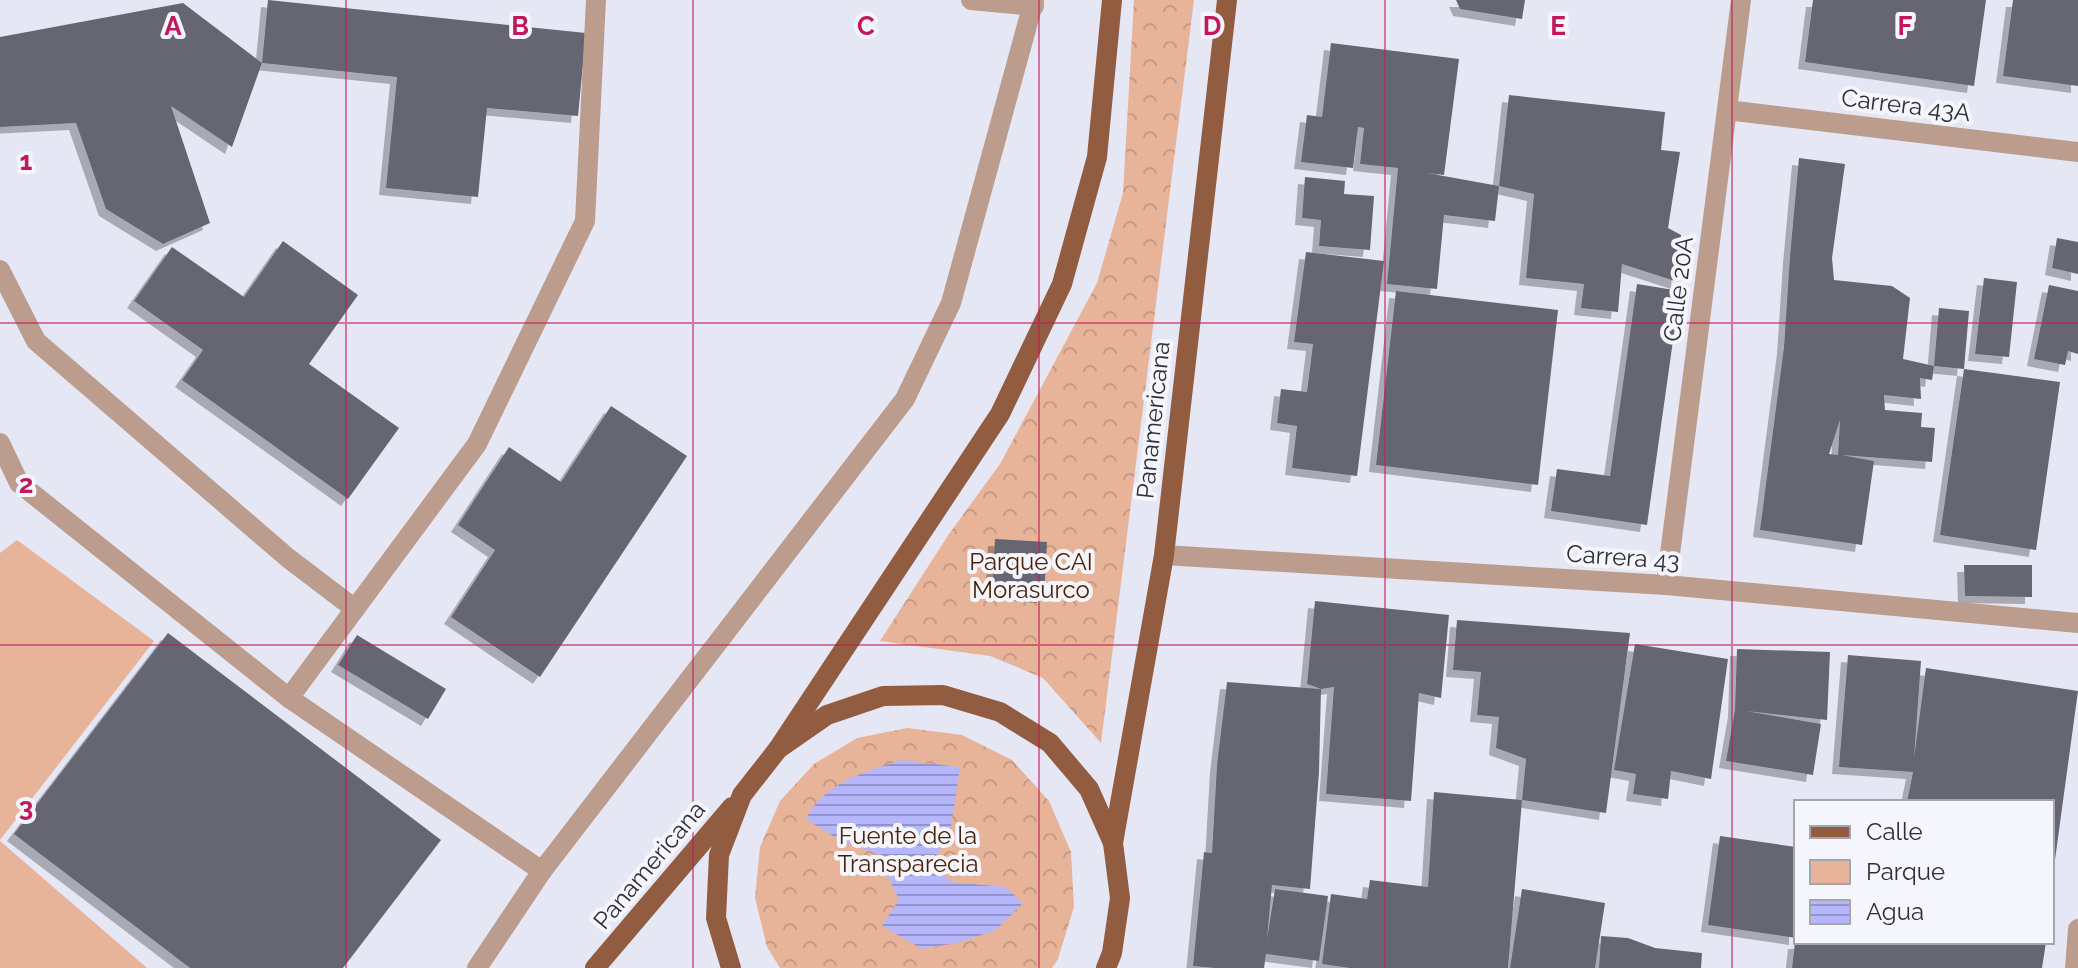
<svg xmlns="http://www.w3.org/2000/svg" width="2078" height="968" viewBox="0 0 2078 968" font-family="Raleway,sans-serif">
	<defs>
		<pattern id="forest-crowns" width="20" height="18" patternUnits="userSpaceOnUse" patternTransform="scale(2)"><rect width="20" height="18" fill="#e7b399"/><path d="M2 6a3 3 0 1 1 6 0M12 15a3 3 0 1 1 6 0" fill="none" stroke="#c69a84"/></pattern>
		<pattern id="water-rules" width="6" height="5" patternUnits="userSpaceOnUse" patternTransform="scale(2)"><rect width="6" height="5" fill="#b5b6fb"/><path d="M0 2.5h6" fill="none" stroke="#9494cc"/></pattern>
		<filter id="shadow"><feDropShadow dx="-7" dy="7" stdDeviation="0" flood-color="#0004"/></filter>
	</defs>
	<rect width="100%" height="100%" fill="#e6e7f5"/>
	<g fill="#e7b399">
		<path d="M17,540L154,641L0,840V553Z"/>
		<path d="M0,841L147,968H0Z"/>
	</g>
	<g fill="url(#forest-crowns)">
		<path d="M1134,0H1194L1101,743L1043,678L990,656L880,641L949,534L1000,464L1097,283L1123,193Z"/>
		<path d="M907,728L962,735L1012,760L1049,801L1071,852L1074,907L1058,959L1052,968H780L767,947L755,898L760,847L780,801L814,764L857,738Z"/>
	</g>
	<path fill="url(#water-rules)" d="M900,760L960,767L950,833L932,863L951,882L1005,887L1023,903L996,930L961,942L922,949L882,926L899,899L888,877L881,855L841,841L806,819C823,783 866,772 900,760Z"/>
	<g fill="#656672" fill-rule="evenodd" filter="url(#shadow)">
		<path d="M268,0L586,33L578,116L487,108L478,197L386,188L397,77L262,63Z"/>
		<path d="M1456,0H1525L1522,19L1460,9Z"/>
		<path d="M1813,0H1986L1974,86L1805,62Z"/>
		<path d="M2013,0H2078V86L2003,76Z"/>
		<path d="M183,3L262,63L232,147L171,106L210,223L163,244L106,209L76,123L0,127V37Z"/>
		<path d="M1331,43L1459,59L1444,175L1427,173L1499,186L1509,95L1665,112L1661,150L1680,152L1668,228L1681,235L1678,282L1622,264L1618,312L1581,308L1584,284L1526,278L1534,194L1499,186L1495,221L1444,215L1437,289L1387,284L1398,168L1360,164L1364,128L1358,127L1353,168L1301,162L1307,115L1322,117Z"/>
		<path d="M1799,158L1845,164L1832,258L1834,280L1892,286L1910,298L1903,359L1934,366L1932,380L1920,378L1921,399L1884,395L1885,410L1922,413L1921,427L1935,428L1932,462L1842,455L1874,461L1862,545L1760,530L1784,347L1790,256ZM1840,420L1838,455L1829,454Z"/>
		<path d="M1305,177L1345,181L1344,194L1374,196L1370,250L1319,246L1321,220L1302,218Z"/>
		<path d="M2057,238L2078,242V274L2052,268Z"/>
		<path d="M283,241L358,295L309,364L399,428L348,499L182,380L203,350L134,301L172,247L244,297Z"/>
		<path d="M1306,252L1384,261L1357,476L1292,468L1297,426L1277,423L1281,389L1307,392L1313,344L1294,342Z"/>
		<path d="M1984,278L2017,282L2009,357L1975,354Z"/>
		<path d="M1637,284L1680,291L1647,525L1551,511L1557,469L1610,476Z"/>
		<path d="M2049,285L2078,291V354L2068,351L2065,365L2034,359Z"/>
		<path d="M1396,291L1558,310L1538,485L1376,465Z"/>
		<path d="M1939,308L1969,311L1964,369L2060,382L2036,550L1940,535L1964,369L1934,366Z"/>
		<path d="M611,406L687,456L540,677L451,617L495,550L458,525L509,447L561,482Z"/>
		<path d="M995,539L1047,542L1044,596L992,592Z"/>
		<path d="M1964,565H2032V597L1965,596Z"/>
		<path d="M1315,601L1449,615L1441,698L1419,693L1411,801L1326,794L1334,687L1321,689L1319,772L1310,889L1272,885L1267,939L1275,889L1328,896L1319,961L1266,954L1264,968H1215L1193,966L1204,852L1212,853L1217,765L1227,682L1321,689L1307,684Z"/>
		<path d="M1457,620L1630,633L1606,813L1522,800L1526,759L1496,748L1499,717L1477,715L1481,672L1453,670Z"/>
		<path d="M168,633L441,840L343,968H190L14,834Z"/>
		<path d="M357,635L446,689L428,719L338,665Z"/>
		<path d="M1635,644L1728,659L1711,779L1671,771L1668,799L1633,794L1636,774L1614,770Z"/>
		<path d="M1737,649L1830,652L1827,720L1746,711L1821,724L1813,775L1726,761L1735,710Z"/>
		<path d="M1848,655L1921,661L1914,758L1926,668L2078,691L2054,867H2052V802H1907L1913,772L1839,767Z"/>
		<path d="M1434,792L1522,800L1508,968H1350L1322,964L1331,894L1367,899L1370,880L1428,887Z"/>
		<path d="M1720,836L1796,847V938L1708,925Z"/>
		<path d="M1522,889L1605,903L1595,968H1510Z"/>
		<path d="M1601,936L1628,938L1655,948L1702,953L1701,968H1599Z"/>
		<path d="M1795,942H2046L2042,968H1792Z"/>
	</g>
	<g fill="none" stroke-linecap="round" stroke-linejoin="round">
		<path stroke="#bb9c8d" stroke-width="20" d="M0,270L36,341L288,558L355,609"/>
		<g stroke="#bb9c8d" stroke-width="20">
			<path d="M971,0L1034,6"/>
			<path d="M1727,110L2078,152"/>
			<path d="M0,443L19,483L289,698L542,871"/>
			<path d="M1164,555L1666,585L2078,623"/>
			<path d="M1666,585L1741,0"/>
			<path d="M289,698L477,444L585,221L596,0"/>
			<path d="M477,968L542,871L905,399L951,303L1034,0"/>
			<path d="M2075,968L2078,929"/>
		</g>
		<g stroke="#925c40" stroke-width="20">
			<path d="M778,749L1000,414L1062,284L1097,157L1112,0"/>
			<path d="M1113,843L1164,555L1227,0"/>
			<path d="M595,968L732,807"/>
			<path d="M731,968L716,918L719,855L742,795L778,749L827,715L883,696L943,695L1000,712L1050,743L1089,789L1113,843L1120,898L1112,953L1106,968"/>
		</g>
	</g>
	<path fill="none" stroke="#c2185b" stroke-width="2" stroke-opacity="0.55" d="M346,0V968M693,0V968M1039,0V968M1385,0V968M1732,0V968M0,323H2078M0,645H2078"/>
	<g text-anchor="middle" dominant-baseline="central" stroke-width="8" stroke-linejoin="round" paint-order="stroke">
		<g font-size="24" fill="#2e2f34" stroke="#f4f5fd">
			<text transform="translate(1906 105) rotate(7)">Carrera 43A</text>
			<text transform="translate(1678 289) rotate(-83)">Calle 20A</text>
			<text transform="translate(1153 420) rotate(-84)">Panamericana</text>
			<text transform="translate(1623 557) rotate(4)">Carrera 43</text>
			<text transform="translate(649 865) rotate(-50)">Panamericana</text>
		</g>
		<g font-size="24" fill="#4b1f04" stroke="#f4f5fd">
			<text x="1031" y="561">Parque CAI<tspan x="1031" dy="28">Morasurco</tspan></text>
			<text x="908" y="835">Fuente de la<tspan x="908" dy="28">Transparecia</tspan></text>
		</g>
	</g>
	<g font-size="26" text-anchor="middle" font-weight="bold" fill="#c2185b" stroke="#f4f5fd" stroke-width="8" stroke-linejoin="round" paint-order="stroke">
		<text x="173" y="35">A</text>
		<text x="520" y="35">B</text>
		<text x="866" y="35">C</text>
		<text x="1212" y="35">D</text>
		<text x="1558" y="35">E</text>
		<text x="1905" y="35">F</text>
		<text x="26" y="170">1</text>
		<text x="26" y="493">2</text>
		<text x="26" y="816">3</text>
	</g>
	<rect x="1794" y="800" width="260" height="144" fill="#f4f5fd" stroke="#a5a6ad" stroke-width="2"/>
	<rect x="1810" y="826" width="40" height="12" fill="#925c40" stroke="#a5a6ad" stroke-width="2"/>
	<text x="1866" y="840" font-size="24" fill="#2e2f34">Calle</text>
	<rect x="1810" y="860" width="40" height="24" fill="#e7b399" stroke="#a5a6ad" stroke-width="2"/>
	<text x="1866" y="880" font-size="24" fill="#2e2f34">Parque</text>
	<rect x="1810" y="900" width="40" height="24" fill="url(#water-rules)" stroke="#a5a6ad" stroke-width="2"/>
	<text x="1866" y="920" font-size="24" fill="#2e2f34">Agua</text>
</svg>
